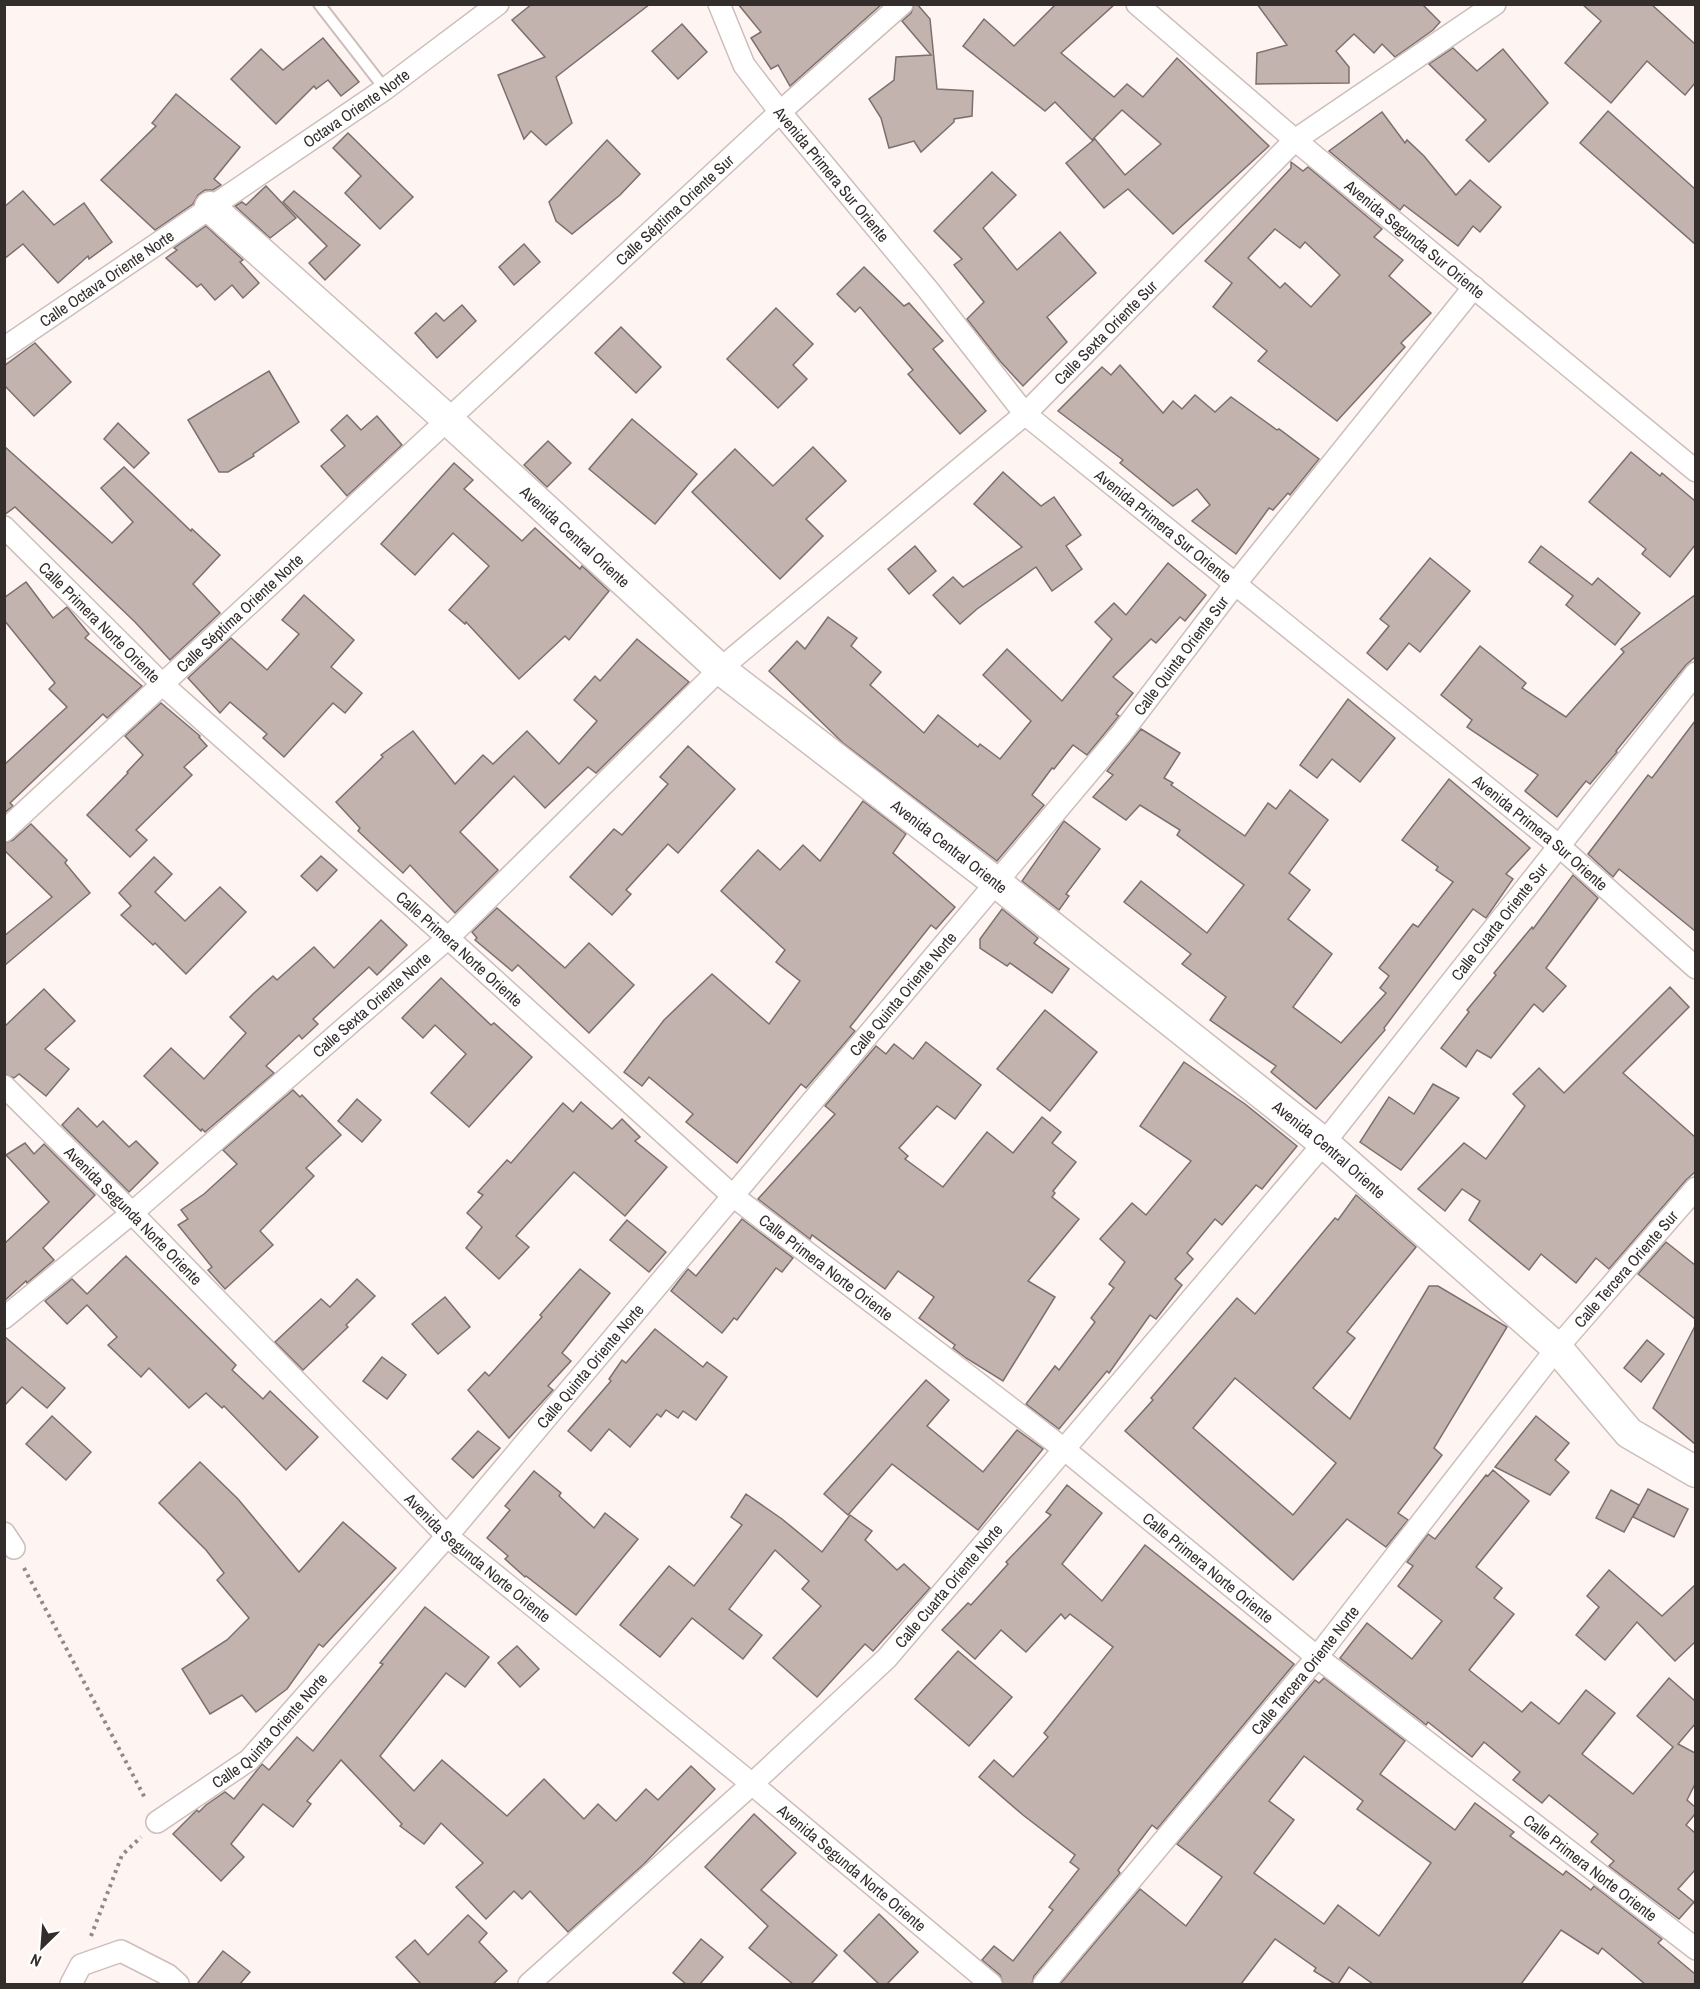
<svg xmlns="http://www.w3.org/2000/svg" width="1700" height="1989" viewBox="0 0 1700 1989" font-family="'Archivo Narrow',sans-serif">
	<rect width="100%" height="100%" fill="#fef4f2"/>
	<g fill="#c2b3af" stroke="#7d6f6d" stroke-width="1.5" fill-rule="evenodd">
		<path d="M532,4H650L556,77L572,123L546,145L531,131L524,139L498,75L545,57L512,20Z"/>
		<path d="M738,4H882L790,86L778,65L771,69L751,38L761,32Z"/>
		<path d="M914,4H917L930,19L937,89L973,91L972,116L954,119V122L921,152L914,141L889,148L881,118L869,99L894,80L896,57L931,55L902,21L911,13Z"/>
		<path d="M1056,4H1115L1061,53L1114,97L1127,84L1143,97L1177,58L1269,146L1173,234L1128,189L1104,208L1066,163L1095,139L1125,175L1161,144L1122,110L1092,140L1055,102L1045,111L963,46L984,19L1014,46Z"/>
		<path d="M1257,4H1422L1440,22L1433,30L1395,57L1382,44L1374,53L1354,34L1336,51L1349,67V83L1256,84L1257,53L1287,45Z"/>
		<path d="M1582,4H1651L1695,44V83L1685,95L1647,61L1611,103L1565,63L1601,21Z"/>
		<path d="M682,24L707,52L678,79L652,51Z"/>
		<path d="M323,38L359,82L341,96L328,80L316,89L314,86L276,124L231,79L261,49L283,70Z"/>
		<path d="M1453,48L1477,71L1503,49L1548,103L1489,162L1466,140L1486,120L1429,64Z"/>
		<path d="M176,94L240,147L214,179L221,185L213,190H205L198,195L193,204L155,230L101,180L156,126L152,123Z"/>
		<path d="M1608,111L1695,189V244L1580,143Z"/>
		<path d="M1382,112L1405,143L1407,140L1424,156L1456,195L1470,180L1501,207L1480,232L1473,226L1458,246L1404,205L1400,210L1329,151Z"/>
		<path d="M348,133L413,197L380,229L345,193L361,176L333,148Z"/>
		<path d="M607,140L640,174L620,195L572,234L556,221L549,202Z"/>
		<path d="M1291,162L1303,171L1308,167L1382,229L1374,237L1403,260L1389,276L1431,313L1401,343L1405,347L1337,421L1258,361L1267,351L1213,307L1232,283L1205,261L1291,168ZM1275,229L1300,248L1305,242L1340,275L1311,307L1285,283L1280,288L1248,258Z"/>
		<path d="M992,172L1016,195L983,228L1017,270L1060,232L1096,273L1047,317L1067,342L1023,386L1000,361L967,319L984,302L954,265L962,259L934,231Z"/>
		<path d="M266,186L296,218L270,238L235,206L242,202L246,205Z"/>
		<path d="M23,191L54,225L84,203L112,242L89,259L88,256L58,283L23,244L4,259V207Z"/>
		<path d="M294,191L360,245L325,280L309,263L327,246L283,202Z"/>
		<path d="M206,226L243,260L240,262L259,283L243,298L232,285L215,300L201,284L197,287L166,258L177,250L174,248Z"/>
		<path d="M524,244L540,262L514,285L499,267Z"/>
		<path d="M864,267L904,306L909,303L943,341L933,349L986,411L960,434L908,374L913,370L860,307L855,312L837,294Z"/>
		<path d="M462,305L476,321L437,358L415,333L436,313L444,321Z"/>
		<path d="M776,308L813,344L793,365L807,379L778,408L727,359Z"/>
		<path d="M621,327L661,367L636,393L595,353Z"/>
		<path d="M35,343L71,382L34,416L4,385V366Z"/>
		<path d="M1120,365L1163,413L1173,401L1182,409L1195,395L1215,412L1231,397L1277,430L1279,429L1319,459L1290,495L1288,493L1273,510L1269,508L1236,554L1192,521L1210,505L1197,489L1173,506L1120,463L1123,460L1058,411L1102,367L1111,375Z"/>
		<path d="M269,371L299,422L253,454L254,456L228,472H219L188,420Z"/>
		<path d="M347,415L361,430L377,416L402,445L347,496L321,466L345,446L331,430Z"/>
		<path d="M632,419L697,474L655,524L589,469Z"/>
		<path d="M118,423L149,453L134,468L104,439Z"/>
		<path d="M548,441L571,463L547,487L524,465Z"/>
		<path d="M4,446L112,543L133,522L101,488L124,467L191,531L192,529L220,555L193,584L220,613L170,660L135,622L15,507L4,515Z"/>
		<path d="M813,447L846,481L806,519L823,536L780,579L692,492L735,449L773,486Z"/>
		<path d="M1631,452L1660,476L1662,473L1695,501V545L1670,577L1642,554L1646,549L1589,502Z"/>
		<path d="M454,463L473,480L464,489L522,541L535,528L580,569L582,566L609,591L569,640L565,636L519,679L466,622L465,624L449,610L489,566L453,533L415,575L381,544Z"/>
		<path d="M1003,472L1041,506L1054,497L1081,535L1066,546L1082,569L1052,591L1036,567L977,609L960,624L933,595L953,577L963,587L1022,547L974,504Z"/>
		<path d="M915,546L936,571L909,594L888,569Z"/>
		<path d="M1541,546L1592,585L1598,578L1640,613L1615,645L1566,605L1573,596L1529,562Z"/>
		<path d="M1430,558L1470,591L1420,652L1409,643L1387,670L1367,653L1389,626L1380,619Z"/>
		<path d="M1168,563L1206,595L1185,621L1180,617L1156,643L1151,639L1113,677L1133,693L1116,714L1119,716L1087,755L1073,745L1054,769L1052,768L1032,795L1044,805L997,861L843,743L769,671L797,641L805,649L828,617L857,638L851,646L881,672L870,685L924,733L938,715L978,747L980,744L1000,759L1031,721L983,675L1007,649L1062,701L1112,639L1095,622L1114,603L1126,615Z"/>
		<path d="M26,582L53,618L67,607L89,634L85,638L142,686L107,718L103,714L10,803L13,806L4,813V765L67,707L49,689L55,683L4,620V598Z"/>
		<path d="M304,595L354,640L331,667L362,693L345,713L333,703L284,757L263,738L267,734L230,702L220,713L188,678L231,638L267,670L299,634L282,620Z"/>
		<path d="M1695,595V657L1686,665L1616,751L1617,752L1611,759L1590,784L1586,781L1557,817L1525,791L1538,775L1467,727L1472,720L1441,695L1480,646L1526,683L1522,688L1566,717L1624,652L1621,649Z"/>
		<path d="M637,639L689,682L596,773L588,767L545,808L514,776L460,832L498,870L455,913L410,865L403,873L358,831L360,828L336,802L383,757L381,755L413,731L455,784L483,755L493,764L527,731L559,764L597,721L574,700L595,676L600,681Z"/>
		<path d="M1348,699L1395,738L1360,782L1332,759L1317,778L1300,765Z"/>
		<path d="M161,703L200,736L199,737L207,746L184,767L192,775L136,830L147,840L130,857L87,815L128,773L127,772L143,755L125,736Z"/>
		<path d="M1695,721V931L1619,869L1613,877L1588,854L1648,775L1652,778Z"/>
		<path d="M1141,729L1180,753L1164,778L1173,783L1171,785L1245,836L1268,803L1276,809L1290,790L1328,820L1289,873L1310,890L1288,919L1332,954L1293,1007L1341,1043L1386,993L1380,988L1389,976L1379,968L1413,924L1418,927L1453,882L1436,870L1438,867L1402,840L1449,779L1530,848L1506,874L1513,879L1486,918L1473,909L1384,1028L1385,1030L1316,1109L1271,1072L1276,1066L1210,1020L1226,997L1182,964L1191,954L1124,902L1141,881L1207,933L1244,885L1177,835L1180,830L1140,805L1126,820L1093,797L1113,775L1107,771Z"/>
		<path d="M688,746L735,789L678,853L668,844L626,890L631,894L612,915L570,877L614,829L622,835L668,784L660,777Z"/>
		<path d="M863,801L906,834L893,853L955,907L936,929L931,925L850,1027L855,1031L806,1088L801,1084L737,1163L686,1122L693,1114L649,1077L642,1086L624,1072L664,1020L712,974L769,1024L800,981L776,962L785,950L721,891L758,850L780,870L803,845L820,861Z"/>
		<path d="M1064,821L1100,849L1066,894L1069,896L1059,910L1022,881Z"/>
		<path d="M31,824L67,860L65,863L90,893L4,966V936L52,897L4,850V843L13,840Z"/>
		<path d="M321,856L337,870L317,891L301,876Z"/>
		<path d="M154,857L172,874L155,892L185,921L220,887L246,912L186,974L155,943L153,945L121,915L131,906L119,893Z"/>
		<path d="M1573,875L1598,898L1546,968L1566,986L1543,1012L1534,1004L1491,1058L1477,1050L1466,1067L1441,1048L1469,1012L1467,1010L1496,975L1494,973L1532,927L1533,929Z"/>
		<path d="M497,908L565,968L589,943L634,985L589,1033L518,965L512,971L475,940L477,938L472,932Z"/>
		<path d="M1002,909L1038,938L1034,943L1069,969L1052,993L1010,963L1007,966L980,948V939Z"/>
		<path d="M381,920L407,945L377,975L369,967L313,1019L318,1024L302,1039L299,1035L266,1066L274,1073L205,1132L202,1129L201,1131L144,1076L171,1048L204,1079L246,1033L230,1017L253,994L273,976L277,980L314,947L334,968Z"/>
		<path d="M441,978L491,1025L494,1023L532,1057L469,1127L431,1093L466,1054L435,1025L423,1038L402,1018Z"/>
		<path d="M1670,987L1689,1007L1623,1073L1695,1137V1172L1686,1180L1609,1269L1596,1258L1576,1283L1541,1254L1529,1270L1469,1220L1480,1201L1462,1189L1445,1211L1418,1189L1464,1143L1486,1159L1525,1106L1513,1094L1539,1068L1564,1093Z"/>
		<path d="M44,989L75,1021L45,1049L69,1069L46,1096L19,1074L14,1078L4,1074V1027Z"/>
		<path d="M1045,1010L1097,1052L1050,1111L997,1069Z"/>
		<path d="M926,1042L981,1085L955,1119L937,1106L899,1148L908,1156L905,1159L943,1187L987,1132L1013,1153L1042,1117L1061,1132L1052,1143L1076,1162L1053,1191L1055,1193L1052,1197L1079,1219L1028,1281L1055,1297L1003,1381L966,1358L953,1348L955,1345L919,1318L934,1297L898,1271L885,1289L812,1235L810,1239L758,1199L835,1114L825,1106L876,1046L886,1054L894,1044L913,1059Z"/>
		<path d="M1184,1062L1245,1104L1297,1146L1262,1189L1256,1185L1222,1225L1215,1219L1187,1253L1193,1259L1175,1279L1182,1285L1156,1319L1150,1315L1109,1373L1107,1371L1059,1429L1026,1404L1055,1366L1059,1370L1095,1322L1091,1318L1114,1288L1109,1284L1125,1262L1100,1239L1132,1203L1146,1215L1191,1161L1140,1126Z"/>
		<path d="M1433,1084L1459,1098L1401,1170L1360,1142L1389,1097L1414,1114Z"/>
		<path d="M293,1090L300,1097L302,1095L341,1135L306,1168L314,1176L260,1231L273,1245L225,1289L208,1270L212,1267L178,1225L188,1219L181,1210L204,1194L237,1164L223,1150Z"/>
		<path d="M357,1099L381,1120L362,1142L338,1121Z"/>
		<path d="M581,1102L612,1129L622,1119L640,1137L635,1141L667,1167L625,1216L574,1172L516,1236L529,1247L499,1279L466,1248L482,1227L467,1213L483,1195L478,1192L507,1160L511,1163L563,1103L573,1112Z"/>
		<path d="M78,1108L97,1127L103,1121L129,1147L136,1141L158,1163L129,1192L62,1125Z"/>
		<path d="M25,1143L34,1154L44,1144L95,1195L43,1248L54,1260L27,1283L26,1281L4,1301V1244L49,1202L6,1155Z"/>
		<path d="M1356,1195L1416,1247L1347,1332L1355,1338L1313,1388L1350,1419L1429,1286H1438L1507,1327L1434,1448L1442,1455L1398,1513L1408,1520L1386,1547L1347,1519L1293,1580L1125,1431L1153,1400L1151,1398L1237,1298L1255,1314L1335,1218L1338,1220ZM1235,1378L1336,1463L1293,1515L1193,1428Z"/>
		<path d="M742,1219L793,1258L782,1272L776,1268L737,1320L734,1318L722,1333L671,1291L688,1269L696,1276Z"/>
		<path d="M627,1220L666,1252L649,1272L610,1240Z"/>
		<path d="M1666,1242L1695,1265V1319L1638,1274Z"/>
		<path d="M126,1256L236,1365L232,1370L263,1399L270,1391L318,1437L286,1470L224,1406L222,1408L206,1393L189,1408L149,1368L141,1377L108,1345L117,1337L87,1305L67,1324L45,1301L72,1279L87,1294Z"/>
		<path d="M580,1269L610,1293L562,1353L571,1361L548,1386L553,1390L509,1438L468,1390L485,1372L489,1376L542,1317L540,1315Z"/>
		<path d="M357,1279L375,1296L346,1325L348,1327L303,1370L275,1342L321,1299L330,1307Z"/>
		<path d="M445,1297L470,1327L438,1354L412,1324Z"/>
		<path d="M1695,1326V1444L1653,1408Z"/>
		<path d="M655,1329L703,1367L707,1362L727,1377L696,1420L683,1411L678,1418L666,1410L661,1417L657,1414L630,1447L609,1429L591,1451L568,1431L611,1381L609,1379L622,1360L626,1363Z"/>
		<path d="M4,1336L65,1388L47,1408L22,1387L4,1406Z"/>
		<path d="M1647,1340L1664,1354L1641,1382L1624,1368Z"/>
		<path d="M382,1357L406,1375L387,1399L363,1381Z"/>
		<path d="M926,1380L949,1400L927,1426L983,1472L1017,1430L1043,1449L978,1530L892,1464L848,1515L824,1494Z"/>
		<path d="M52,1416L91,1452L66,1480L26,1444Z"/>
		<path d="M1536,1416L1569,1443L1555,1460L1569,1472L1550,1495L1495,1467Z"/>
		<path d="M478,1431L500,1448L473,1478L452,1459Z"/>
		<path d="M200,1462L238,1499L299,1572L343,1522L396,1568L323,1647L319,1644L287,1689L256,1712L242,1695L210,1714L182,1669L227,1640L249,1618L217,1580L224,1573L206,1550L159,1503Z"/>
		<path d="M1493,1470L1529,1501L1476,1567L1502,1588L1494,1598L1514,1614L1469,1670L1522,1712L1531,1702L1559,1724L1586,1690L1615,1713L1582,1754L1633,1794L1673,1747L1637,1716L1669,1678L1695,1701V1724L1678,1744L1695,1753V1784L1687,1800L1695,1807V1814L1686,1825L1695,1833V1870L1678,1889L1694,1902L1679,1919L1609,1866L1614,1861L1591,1842L1598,1834L1549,1795L1542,1803L1513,1780L1520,1772L1484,1742L1472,1757L1428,1722L1426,1725L1420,1720L1340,1658L1367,1623L1412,1659L1442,1621L1398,1586L1413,1566L1407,1562L1428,1534L1435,1539L1486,1475L1488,1476Z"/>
		<path d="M534,1471L561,1493L559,1496L594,1528L605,1513L638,1539L576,1615L526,1576L525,1577L505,1559L508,1556L487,1538L510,1510L505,1506Z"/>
		<path d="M1067,1485L1102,1513L1062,1564L1102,1601L1145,1545L1294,1664L1157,1829L1152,1825L1118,1870L1120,1873L1034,1976L1032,1984H1003L1000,1975L982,1960L994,1946L1013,1961L1053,1910L1049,1907L1079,1869L1070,1862L1075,1855L1023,1815L979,1777L994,1760L1013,1777L1048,1737L1044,1733L1113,1647L1070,1614L1065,1619L1061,1614L1026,1652L1001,1630L975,1659L942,1630L968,1603L971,1605L1008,1564L1006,1562L1051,1515L1046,1512Z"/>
		<path d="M1648,1489L1688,1509L1674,1537L1633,1517Z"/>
		<path d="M1611,1490L1639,1505L1624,1532L1596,1518Z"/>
		<path d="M746,1494L782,1519L822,1552L850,1515L872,1531L865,1540L897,1570L904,1564L930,1588L873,1651L865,1644L817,1697L773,1658L821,1606L802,1589L809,1581L775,1550L729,1609L762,1635L743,1659L692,1618L660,1657L620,1625L669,1566L694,1586L742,1525L731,1517Z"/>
		<path d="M1609,1570L1662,1616L1695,1585V1642L1675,1661L1637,1622L1605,1660L1576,1635L1599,1607L1587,1596Z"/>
		<path d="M425,1607L489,1657L465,1687L446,1673L380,1756L414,1791L442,1760L507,1816L544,1779L584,1819L598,1804L616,1821L646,1789L658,1800L691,1766L715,1789L644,1864L568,1932L530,1891L522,1899L514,1891L486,1919L456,1887L483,1863L441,1823L424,1844L400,1826L402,1824L341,1760L307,1801L311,1804L293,1827L263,1804L231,1844L244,1857L221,1881L173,1834L197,1810L199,1812L206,1805L225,1792L234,1799L262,1764L269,1770L297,1737L313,1751L383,1664L380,1663Z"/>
		<path d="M517,1646L539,1669L520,1687L498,1663Z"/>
		<path d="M958,1651L1012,1697L969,1746L915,1699Z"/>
		<path d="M1324,1678L1405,1741L1380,1774L1455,1830L1475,1803L1514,1832L1510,1836L1563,1875L1566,1871L1591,1890L1594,1886L1662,1939L1658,1943L1695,1974V1984H1645L1602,1948L1598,1954L1561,1930L1521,1984H1373L1349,1967L1338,1984H1335L1314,1971L1316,1968L1275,1939L1241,1984H1060L1140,1889L1186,1926L1222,1877L1177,1844L1315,1680L1319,1683ZM1304,1756L1363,1801L1357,1809L1431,1863L1379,1936L1338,1905L1324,1924L1254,1873L1294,1820L1269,1801Z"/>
		<path d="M754,1814L796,1853L761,1890L837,1955L811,1984H793L749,1948L768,1926L705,1867Z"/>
		<path d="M879,1914L918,1952L887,1984H879L844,1951Z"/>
		<path d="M468,1915L487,1933L479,1942L507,1971L493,1984H421L396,1957L415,1940L428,1955Z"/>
		<path d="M701,1939L723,1957L700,1984H686L673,1973Z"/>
		<path d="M223,1951L250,1972L240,1984H197Z"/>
	</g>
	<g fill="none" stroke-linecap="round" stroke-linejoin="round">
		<g stroke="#cdbebb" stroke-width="14">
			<path id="lane" d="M319,4L385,89"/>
		</g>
		<g stroke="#cdbebb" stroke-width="24">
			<g id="street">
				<path id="s1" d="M719,4L744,65L780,112L929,291L1025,414L1558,845L1696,968"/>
				<path id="s2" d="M1137,4L1295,140L1696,471"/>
				<path id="s3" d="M4,348L385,89L498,4"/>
				<path id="s4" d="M4,527L162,684L448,938L733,1196L1064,1449L1317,1657L1696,1949"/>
				<path id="s5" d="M4,831L780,112L902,4"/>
				<path id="s6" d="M4,1086L132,1213L447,1536L752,1784L991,1984"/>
				<path id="s7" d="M4,1318L132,1213L448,938L720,669L1025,414L1295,140L1495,4"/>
				<path d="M4,1533L14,1548"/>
				<path id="s8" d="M157,1822L249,1760L447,1536L1121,734L1236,583L1474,287"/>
				<path d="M71,1984L81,1965L121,1951L168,1975L178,1984"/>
				<path id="s9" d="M529,1984L752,1784L887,1658L1324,1143L1696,673"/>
				<path id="s10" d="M1044,1984L1317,1657L1557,1348L1696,1188"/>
			</g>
		</g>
		<g stroke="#cdbebb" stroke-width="33">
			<g id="secondary">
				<path id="s11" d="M210,207L448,420L720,669L997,883L1324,1143L1557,1348L1629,1433L1696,1472"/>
			</g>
		</g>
		<g stroke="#908987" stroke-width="4" stroke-dasharray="3 4.5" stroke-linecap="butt">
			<path d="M24,1568L146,1800"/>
			<path d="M91,1936L122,1855L141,1837"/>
		</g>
		<use href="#lane" stroke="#fff" stroke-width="10"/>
		<use href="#street" stroke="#fff" stroke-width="21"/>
		<use href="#secondary" stroke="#fff" stroke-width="30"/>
	</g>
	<g text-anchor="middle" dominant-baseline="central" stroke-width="4.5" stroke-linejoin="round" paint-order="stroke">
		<g font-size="16" fill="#332d2c" stroke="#fff">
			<text stroke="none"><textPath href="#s3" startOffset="426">Octava Oriente Norte</textPath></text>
			<text stroke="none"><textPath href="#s1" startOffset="206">Avenida Primera Sur Oriente</textPath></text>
			<text stroke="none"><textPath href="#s5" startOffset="914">Calle Séptima Oriente Sur</textPath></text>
			<text stroke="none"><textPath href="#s2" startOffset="364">Avenida Segunda Sur Oriente</textPath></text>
			<text stroke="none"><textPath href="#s3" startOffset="124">Calle Octava Oriente Norte</textPath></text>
			<text stroke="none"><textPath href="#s7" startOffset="1479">Calle Sexta Oriente Sur</textPath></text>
			<text stroke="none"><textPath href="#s1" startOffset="692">Avenida Primera Sur Oriente</textPath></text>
			<text stroke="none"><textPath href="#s11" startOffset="492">Avenida Central Oriente</textPath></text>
			<text stroke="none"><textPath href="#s5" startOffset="321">Calle Séptima Oriente Norte</textPath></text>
			<text stroke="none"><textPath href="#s4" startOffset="135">Calle Primera Norte Oriente</textPath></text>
			<text stroke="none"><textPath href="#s8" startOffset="1556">Calle Quinta Oriente Sur</textPath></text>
			<text stroke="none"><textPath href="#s1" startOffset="1178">Avenida Primera Sur Oriente</textPath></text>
			<text stroke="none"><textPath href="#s11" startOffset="978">Avenida Central Oriente</textPath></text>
			<text stroke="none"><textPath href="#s9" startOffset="1442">Calle Cuarta Oriente Sur</textPath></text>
			<text stroke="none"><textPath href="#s4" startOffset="621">Calle Primera Norte Oriente</textPath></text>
			<text stroke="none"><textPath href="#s8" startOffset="1118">Calle Quinta Oriente Norte</textPath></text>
			<text stroke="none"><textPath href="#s7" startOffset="483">Calle Sexta Oriente Norte</textPath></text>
			<text stroke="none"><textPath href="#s11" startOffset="1464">Avenida Central Oriente</textPath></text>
			<text stroke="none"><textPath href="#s6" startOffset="183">Avenida Segunda Norte Oriente</textPath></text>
			<text stroke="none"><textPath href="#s4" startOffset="1107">Calle Primera Norte Oriente</textPath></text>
			<text stroke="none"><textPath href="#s10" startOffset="922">Calle Tercera Oriente Sur</textPath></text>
			<text stroke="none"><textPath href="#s8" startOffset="632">Calle Quinta Oriente Norte</textPath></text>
			<text stroke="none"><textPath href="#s6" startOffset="669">Avenida Segunda Norte Oriente</textPath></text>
			<text stroke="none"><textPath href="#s4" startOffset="1593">Calle Primera Norte Oriente</textPath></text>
			<text stroke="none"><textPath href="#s9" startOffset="579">Calle Cuarta Oriente Norte</textPath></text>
			<text stroke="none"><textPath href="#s10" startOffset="408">Calle Tercera Oriente Norte</textPath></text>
			<text stroke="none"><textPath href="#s8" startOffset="146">Calle Quinta Oriente Norte</textPath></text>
			<text stroke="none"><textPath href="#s6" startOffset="1155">Avenida Segunda Norte Oriente</textPath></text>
			<text stroke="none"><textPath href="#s4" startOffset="2079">Calle Primera Norte Oriente</textPath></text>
		</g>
	</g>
	<rect width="1700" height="1989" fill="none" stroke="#332d2c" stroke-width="12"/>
	<g transform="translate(42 1947) rotate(205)" stroke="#ffffff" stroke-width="4.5" paint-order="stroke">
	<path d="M0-4.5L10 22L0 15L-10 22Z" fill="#332d2c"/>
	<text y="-9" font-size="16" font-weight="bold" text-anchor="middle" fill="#332d2c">N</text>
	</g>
</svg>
